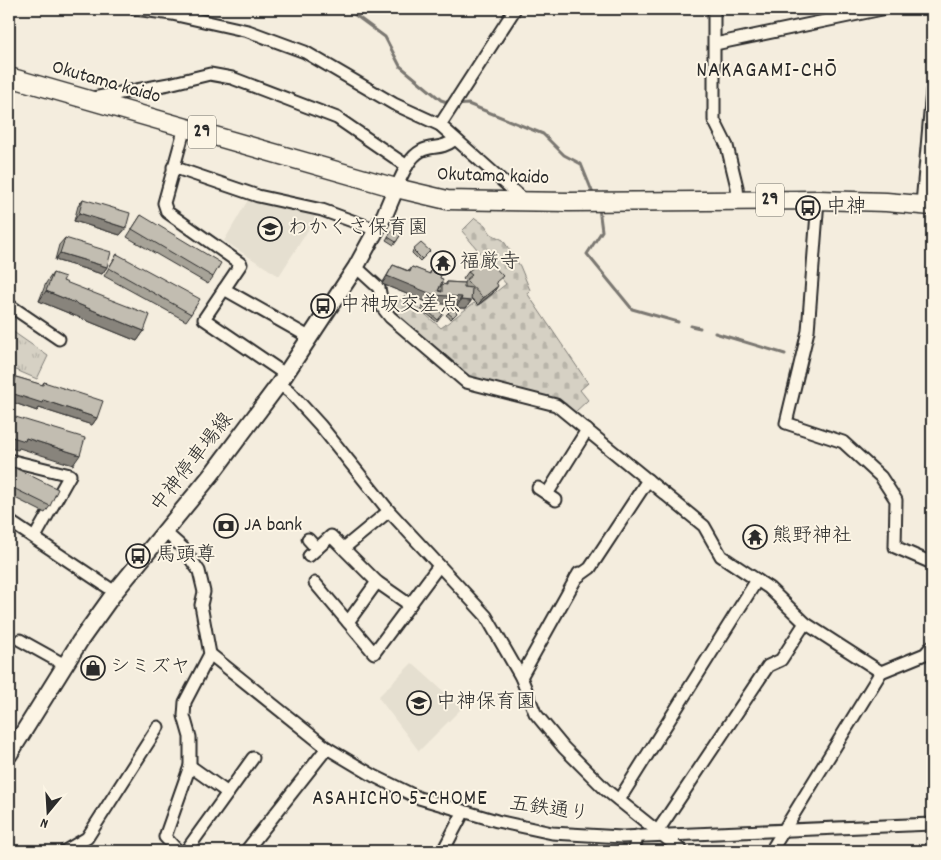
<svg xmlns="http://www.w3.org/2000/svg" width="941" height="860" viewBox="0 0 941 860" font-family="Dekko,'Klee One',sans-serif">
	<defs>
		<pattern id="grass-tufts" width="24" height="20" patternUnits="userSpaceOnUse" patternTransform="scale(1.25)"><rect width="24" height="20" fill="#d6d1c4"/><path d="M3 7l-1-3M5 7V3M7 7l1-3M15 17l-1-3M17 17v-4M19 17l1-3" fill="none" stroke="#b8b4a9"/></pattern>
		<pattern id="cemetery-stones" width="16" height="16" patternUnits="userSpaceOnUse" patternTransform="scale(1.25)"><rect width="16" height="16" fill="#d6d1c4"/><path d="M2 7V4a2 2 0 0 1 4 0v3zM10 15v-3a2 2 0 0 1 4 0v3z" fill="#b8b4a9"/></pattern>
	</defs>
	<rect width="100%" height="100%" fill="#f4edde"/>
	<filter id="ink" filterUnits="userSpaceOnUse"><feTurbulence type="fractalNoise" baseFrequency=".02" numOctaves="2"/><feDisplacementMap in="SourceGraphic" scale="10" xChannelSelector="R" yChannelSelector="G"/><feConvolveMatrix kernelMatrix="1 2 1 2 8 2 1 2 1" color-interpolation-filters="sRGB"/></filter>
	<g filter="url(#ink)">
		<g fill="#e5dfd0">
			<path d="M248,200L317,216L279,276L224,241Z"/>
			<path d="M412,663L462,708L419,751L378,697Z"/>
		</g>
		<path fill="url(#grass-tufts)" stroke="#807e78" d="M9,329L48,356L37,379L9,367Z"/>
		<path fill="url(#cemetery-stones)" stroke="#807e78" d="M475,218L485,225L491,234L503,240L520,266L530,290L527,293L588,383L580,390L588,400L573,414L466,377L391,310L404,296L441,328L474,303L478,306L506,284L462,231Z"/>
		<g fill="none" stroke-linecap="round" stroke-linejoin="round">
			<g stroke="#7a7771" stroke-width="3">
				<path d="M347,9L385,37L400,66L441,100L450,103"/>
				<path d="M456,105L468,104L543,134L564,155L581,164L594,196"/>
				<path d="M599,208L602,231L587,254L632,309L678,322"/>
				<path d="M691,326L700,328"/>
				<path d="M715,333L785,354"/>
			</g>
			<g stroke="#2b2b2b" stroke-width="15">
				<g id="street">
					<path d="M135,9L172,14L248,31L305,52L394,104L440,125L525,201"/>
					<path d="M714,9V120L727,146L737,187L738,200"/>
					<path d="M715,44L882,9"/>
					<path d="M93,98L169,84L210,74L232,78L337,118L407,166"/>
					<path d="M440,125L515,9"/>
					<path d="M185,127L164,203L167,212L241,264L204,319L285,374"/>
					<path d="M173,167L258,196L322,210L377,230"/>
					<path d="M396,188C402,176 408,158 421,151C432,145 441,150 454,140"/>
					<path d="M818,200L808,331L786,423L843,442L881,477L896,500L895,547L932,563"/>
					<path d="M922,204L932,91"/>
					<path d="M356,267L379,288L383,308L390,317L466,382L556,405L704,526L721,556L769,588L805,623L881,672"/>
					<path d="M224,289L309,337"/>
					<path d="M9,305L59,339"/>
					<path d="M279,384L289,391L320,425L389,511L486,616L521,677L535,713L564,748L606,790L682,851"/>
					<path d="M9,460L70,475L35,537"/>
					<path d="M538,488L556,500"/>
					<path d="M547,494L587,430"/>
					<path d="M9,521L115,592"/>
					<path d="M165,532L183,548L199,571L204,592L201,605L210,654L185,702L184,716L190,737V766L165,837L178,851"/>
					<path d="M308,539L317,549"/>
					<path d="M344,548L389,511"/>
					<path d="M309,556L331,536L377,582L410,605"/>
					<path d="M576,578L590,568L648,480"/>
					<path d="M315,583L374,653L438,567"/>
					<path d="M348,622L377,582"/>
					<path d="M20,640L65,665"/>
					<path d="M210,654L327,748L374,776L419,798L497,821L552,833L622,837L932,824"/>
					<path d="M521,677L579,573"/>
					<path d="M190,766L228,793"/>
					<path d="M619,800L757,580"/>
					<path d="M657,832L768,666L781,660L805,623"/>
					<path d="M65,851L87,838L158,727"/>
					<path d="M186,851L253,758"/>
					<path d="M246,851L327,748"/>
					<path d="M443,851L463,813"/>
					<path d="M634,851L637,836"/>
					<path d="M771,851L881,672L925,654L932,646"/>
				</g>
			</g>
			<g stroke="#2b2b2b" stroke-width="19">
				<path id="secondary" d="M9,755L80,641L115,592L211,475L279,384L356,267L385,214L396,188"/>
			</g>
			<g stroke="#2b2b2b" stroke-width="21">
				<path id="primary" d="M9,77L396,188L447,200L569,202L818,200L886,202L932,206"/>
			</g>
			<use href="#street" stroke="#fcf5e5" stroke-width="11"/>
			<use href="#secondary" stroke="#fcf5e5" stroke-width="15"/>
			<use href="#primary" stroke="#fcf5e5" stroke-width="18"/>
		</g>
		<g fill="#a7a398" stroke="#2b2b2b">
			<path d="M83,199L126,228L120,235L74,221L78,206Z"/>
			<path d="M141,215L213,277L208,284L127,237Z"/>
			<path d="M393,229L401,234L394,245L386,240Z"/>
			<path d="M65,238L107,267L102,274L55,260L59,245Z"/>
			<path d="M413,250L430,251L420,261L412,253Z"/>
			<path d="M117,254L191,314L186,321L104,276Z"/>
			<path d="M393,265L409,271L412,267L429,274L431,271L440,278L439,289L442,284L445,285L447,282L464,283L465,281L463,279L468,272L497,284L493,293L478,305L471,298V301L466,308H456V305L427,302L443,314L437,322L421,309L427,302L382,284Z"/>
			<path d="M53,273L63,281L144,331L137,341L39,301L46,283Z"/>
			<path d="M448,313H457L451,319L446,315Z"/>
			<path d="M16,377L42,385L44,382L97,418L92,425L39,408L37,411L9,401V391L11,384Z"/>
			<path d="M9,465L50,506L45,513L9,495Z"/>
		</g>
		<g fill="#88847c" stroke="#2b2b2b">
			<path d="M79,213L126,228L120,235L74,221Z"/>
			<path d="M60,253L107,267L102,274L55,260Z"/>
			<path d="M387,276L462,297L456,305L429,303L382,284Z"/>
			<path d="M498,286L493,293L478,305L483,298Z"/>
			<path d="M46,291L144,331L137,341L39,301Z"/>
			<path d="M461,300L471,301L466,308H456Z"/>
			<path d="M11,393L43,400L97,418L92,425L39,408L37,411L9,401V396Z"/>
			<path d="M9,436L26,438L80,455L73,465L19,448L18,450L9,448Z"/>
		</g>
		<g fill="#c2bdb1" stroke="#2b2b2b">
			<path d="M83,199L130,213L126,228L79,213Z"/>
			<path d="M141,215L221,263L213,277L132,229Z"/>
			<path d="M393,229L401,234L396,242L388,237Z"/>
			<path d="M65,238L111,252L107,267L60,253Z"/>
			<path d="M421,243L430,251L422,259L413,250Z"/>
			<path d="M117,254L200,299L191,314L109,268Z"/>
			<path d="M488,260L503,276L496,282L498,286L483,298L466,280L472,275L468,272L479,262L482,265Z"/>
			<path d="M393,265L410,272L412,267L430,274L431,271L441,275L440,278L443,279L438,291L442,292V284L447,285V282L464,283V287L472,288L471,301L461,300L462,297L434,295L387,276Z"/>
			<path d="M53,273L65,277L63,281L150,315L144,331L46,291Z"/>
			<path d="M427,302L443,314L438,320L423,307Z"/>
			<path d="M453,308L457,313L453,317L448,313Z"/>
			<path d="M16,377L43,385L44,382L103,401L97,418L43,400L42,403L11,393Z"/>
			<path d="M9,415L85,438L80,455L26,438L25,441L9,436Z"/>
			<path d="M9,465L58,489L50,506L9,486Z"/>
		</g>
	</g>
	<defs>
		<g id="bus-ring" transform="scale(1.25)"><circle r="9.5" fill="#fcf5e5" stroke="#2b2b2b" stroke-width="1.5"/><path d="M-5-6H5V4H4V6H2V4H-2V6H-4V4H-5ZM-3.5-4V0h7V-4ZM-3.5 1.2v1.5H-2V1.2ZM2 1.2v1.5H3.5V1.2Z" fill="#2b2b2b"/></g>
		<g id="school-ring" transform="scale(1.25)"><circle r="9.5" fill="#fcf5e5" stroke="#2b2b2b" stroke-width="1.5"/><path d="M0-5L7-2L0 1L-7-2ZM-4 1L0 2.5L4 1V4Q0 6-4 4Z" fill="#2b2b2b"/></g>
		<g id="temple-ring" transform="scale(1.25)"><circle r="9.5" fill="#fcf5e5" stroke="#2b2b2b" stroke-width="1.5"/><path d="M0-6L5-2H3V0L6.5 2.5H4V6H1.5V3h-3V6H-4V2.5H-6.5L-3 0V-2H-5Z" fill="#2b2b2b"/></g>
		<g id="bank-ring" transform="scale(1.25)"><circle r="9.5" fill="#fcf5e5" stroke="#2b2b2b" stroke-width="1.5"/><path d="M-6-4H6V4H-6ZM0-2.3a2.3 2.3 0 1 0 0 4.6a2.3 2.3 0 1 0 0-4.6Z" fill="#2b2b2b"/></g>
		<g id="shop-ring" transform="scale(1.25)"><circle r="9.5" fill="#fcf5e5" stroke="#2b2b2b" stroke-width="1.5"/><path d="M-5-2.5h2.3a2.7 3.5 0 0 1 5.4 0H5L5.5 6h-11ZM-1.5-2.5h3a1.5 2.3 0 0 0-3 0Z" fill="#2b2b2b"/></g>
	</defs>
	<g fill-rule="evenodd">
		<use href="#bus-ring" x="808" y="208"/>
		<use href="#school-ring" x="270" y="229"/>
		<use href="#temple-ring" x="443" y="263"/>
		<use href="#bus-ring" x="323" y="306"/>
		<use href="#bank-ring" x="226" y="526"/>
		<use href="#temple-ring" x="755" y="537"/>
		<use href="#bus-ring" x="138" y="556"/>
		<use href="#shop-ring" x="93" y="668"/>
		<use href="#school-ring" x="419" y="703"/>
	</g>
	<g text-anchor="middle" dominant-baseline="central" stroke-width="4" stroke-linejoin="round" paint-order="stroke">
		<g fill="#fcf5e5" stroke="#6a6863" stroke-width="1">
			<rect x="188" y="115.5" width="28" height="33" rx="4"/>
			<rect x="756" y="183.5" width="28" height="33" rx="4"/>
		</g>
		<g font-size="19" font-weight="bold" fill="#2b2b2b">
			<text x="202" y="132">29</text>
			<text x="770" y="200">29</text>
		</g>
		<g font-size="20" fill="#2b2b2b" stroke="#fcf5e5">
			<text transform="translate(106 83) rotate(16)">Okutama kaido</text>
			<text transform="translate(493 177) rotate(2)">Okutama kaido</text>
			<text transform="translate(193 463) rotate(-52)">中神停車場線</text>
			<text transform="translate(549 810) rotate(8)">五鉄通り</text>
		</g>
		<g font-size="20" fill="#2b2b2b" stroke="#fcf5e5" text-anchor="start">
			<text x="826" y="208">中神</text>
			<text x="288" y="229">わかくさ保育園</text>
			<text x="460" y="263">福厳寺</text>
			<text x="340" y="306">中神坂交差点</text>
			<text x="244" y="526">JA bank</text>
			<text x="772" y="537">熊野神社</text>
			<text x="156" y="556">馬頭尊</text>
			<text x="110" y="668">シミズヤ</text>
			<text x="436" y="703">中神保育園</text>
		</g>
		<g font-size="21" letter-spacing="1" fill="#2b2b2b" stroke="#fcf5e5">
			<text x="400" y="800">ASAHICHO 5-CHOME</text>
		</g>
		<g font-size="22" letter-spacing="1" fill="#2b2b2b" stroke="#fcf5e5">
			<text x="767" y="71">NAKAGAMI-CHŌ</text>
		</g>
	</g>
	<rect width="941" height="860" fill="none" stroke="#fcf5e5" stroke-width="30"/>
	<rect x="15" y="15" width="911" height="830" fill="none" stroke="#2b2b2b" stroke-width="2" filter="url(#ink)"/>
	<g transform="translate(48 812) rotate(198)" stroke="#fcf5e5" stroke-width="4" paint-order="stroke">
	<path d="M0-4L9 19L0 12L-9 19Z" fill="#2b2b2b"/>
	<text y="-8" font-size="14" font-weight="bold" text-anchor="middle" fill="#2b2b2b">N</text>
	</g>
</svg>
